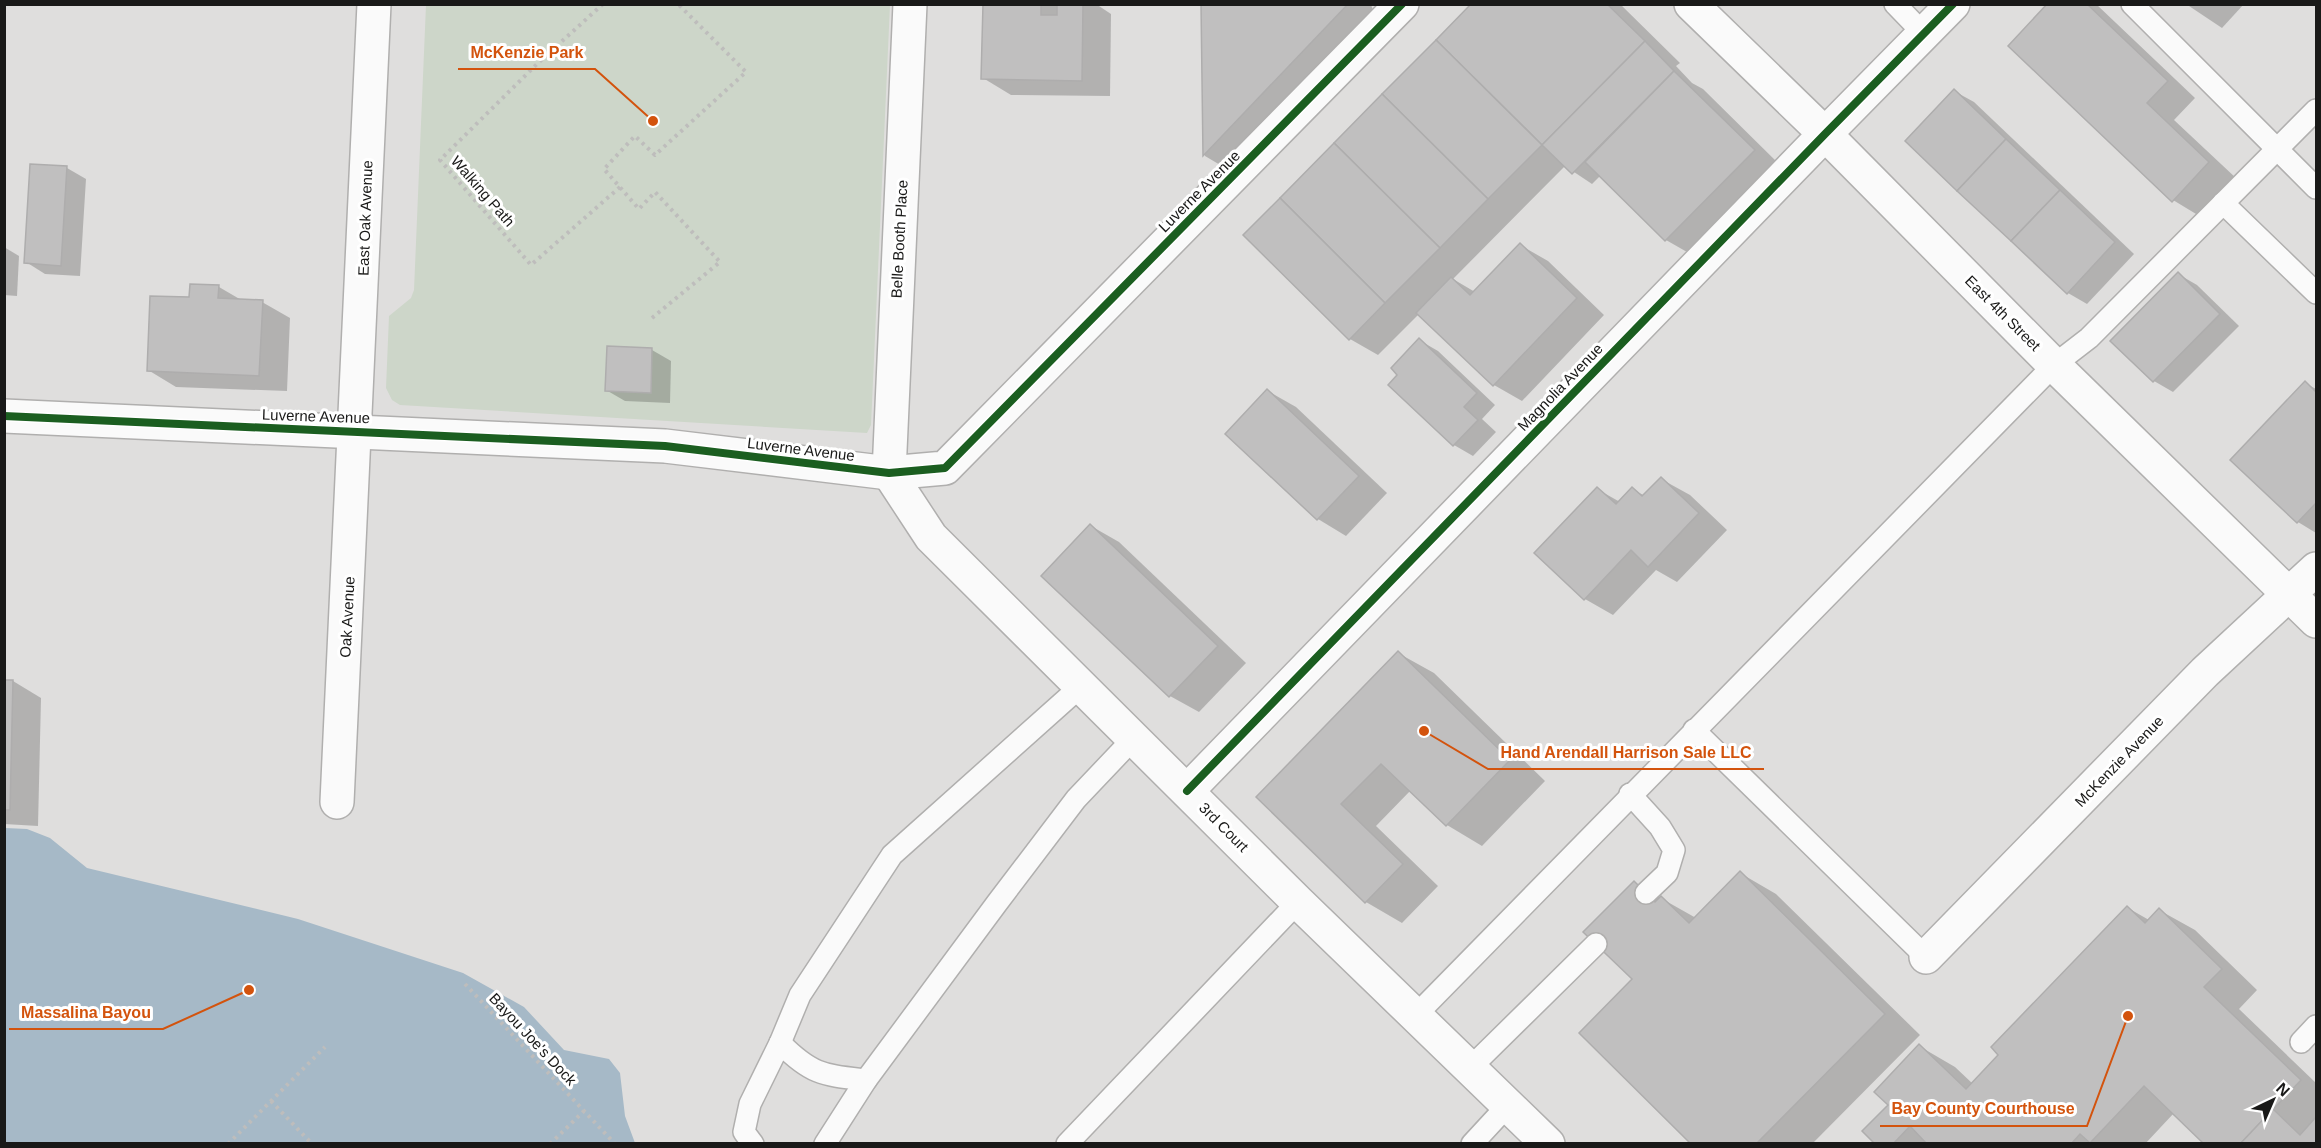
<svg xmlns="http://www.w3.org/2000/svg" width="2321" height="1148" viewBox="0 0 2321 1148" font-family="Arial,sans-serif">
	<rect width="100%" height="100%" fill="#dfdedd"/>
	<path fill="#cdd6c9" d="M426,5H890L871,425L867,433L400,405L392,400L386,388L389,316L411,298L414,290Z"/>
	<path fill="#a6b9c7" d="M5,828L27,829L50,838L87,868L298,919L463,973L524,1007L564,1050L609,1059L620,1073L625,1116L635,1143H5Z"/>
	<g fill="#0003">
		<path d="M984,4H1096L1111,14L1110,96L1011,95L983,78Z"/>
		<path d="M1202,4H1371L1376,21L1232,172L1205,156Z"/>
		<path d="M1473,4H1620L1680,63L1676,66L1692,83L1703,89L1782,167L1694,256L1666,240L1601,175L1592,184L1565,166L1453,279L1475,292L1520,245L1548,261L1604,315L1522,401L1494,385L1419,314L1378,355L1350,339Z"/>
		<path d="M2049,4H2096L2195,98L2174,120L2237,179L2201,217L2173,200Z"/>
		<path d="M2186,4H2244L2222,28Z"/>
		<path d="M1954,91L1974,102L2134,254L2087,304L2068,293L1907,141Z"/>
		<path d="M67,168L86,179L80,276L45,274L26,262Z"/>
		<path d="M4,247L19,256L17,296L4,295Z"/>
		<path d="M2178,274L2197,285L2239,326L2173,392L2154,381L2112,341Z"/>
		<path d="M219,287L243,301L262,302L290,318L287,391L176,387L148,370L191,299Z"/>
		<path d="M1419,340L1438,351L1495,405L1482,419L1496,432L1473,456L1454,445L1400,375Z"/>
		<path d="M652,350L671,361L670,403L625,401L606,390Z"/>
		<path d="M2305,383L2316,389V533L2298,522L2232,460Z"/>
		<path d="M1268,391L1296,407L1387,493L1346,536L1318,519Z"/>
		<path d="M1661,479L1690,495L1727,530L1677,582L1656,570L1613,615L1585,599L1597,489L1620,502L1632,489L1645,496Z"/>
		<path d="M1091,526L1119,542L1246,663L1199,712L1170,696L1043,576Z"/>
		<path d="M1398,653L1434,673L1545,781L1482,846L1447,825L1411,790L1376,826L1438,886L1402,923L1366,902L1258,797Z"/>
		<path d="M4,681H13L41,698L38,826L4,824Z"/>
		<path d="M1740,873L1776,894L1920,1035L1812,1144H1693L1634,979V883L1696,918Z"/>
		<path d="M2128,908L2149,920L2159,910L2195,930L2257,990L2239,1009L2316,1083V1144H2206L2174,1113L2145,1144H1877L1890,1105L1919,1046L1955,1067L1973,1084Z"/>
	</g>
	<g fill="#c0bfbf" stroke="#aeadad" stroke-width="1.5">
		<path d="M983,4H1041V15H1057V4H1083L1082,81L981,79Z"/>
		<path d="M1201,4H1348L1203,156Z"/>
		<path d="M1471,4H1607L1645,41L1542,145L1436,40Z"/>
		<path d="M2047,4H2087L2168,81L2147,103L2209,162L2172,202L2008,46Z"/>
		<path d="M1436,40L1542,145L1488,199L1382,94Z"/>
		<path d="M1645,41L1674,71L1572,174L1542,145Z"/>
		<path d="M1674,71L1755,150L1665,241L1585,162Z"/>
		<path d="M1954,89L2006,139L1957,191L1905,141Z"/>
		<path d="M1382,94L1488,199L1440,248L1334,143Z"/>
		<path d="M2006,139L2060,190L2011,241L1957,191Z"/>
		<path d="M1334,143L1440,248L1385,303L1280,198Z"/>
		<path d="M30,164L67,166L61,266L24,263Z"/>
		<path d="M2060,190L2115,242L2067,294L2011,241Z"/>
		<path d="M1280,198L1385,303L1349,340L1243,235Z"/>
		<path d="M1520,243L1577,298L1493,386L1416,313L1451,277L1470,295Z"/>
		<path d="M2178,272L2220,314L2153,382L2110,341Z"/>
		<path d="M190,284L219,285L218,298L263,300L259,376L147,371L150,296L189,297Z"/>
		<path d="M1419,338L1477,393L1464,407L1478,420L1453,446L1388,385L1397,375L1391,368Z"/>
		<path d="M607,346L652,348L651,393L605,391Z"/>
		<path d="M2305,381L2316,392V503L2297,523L2230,460Z"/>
		<path d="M1267,389L1359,476L1317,520L1225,434Z"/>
		<path d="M1661,477L1699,513L1648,567L1631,550L1584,600L1534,553L1597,487L1616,504L1632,487L1642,496Z"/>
		<path d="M1090,524L1218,646L1169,697L1041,576Z"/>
		<path d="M1398,651L1510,760L1446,826L1381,764L1341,804L1403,864L1365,903L1256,797Z"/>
		<path d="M4,680H13L10,810H4Z"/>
		<path d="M1740,871L1885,1014L1756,1144H1691L1579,1033L1632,979L1583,932L1634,881L1655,902L1661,896L1689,923Z"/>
		<path d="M2127,906L2145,923L2159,908L2222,969L2204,987L2301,1080L2240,1144H2204L2144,1086L2090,1143L2080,1134L2071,1144H1927L1910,1126L1893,1144H1875L1862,1131L1888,1105L1874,1092L1919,1044L1966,1089L1998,1055L1991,1047Z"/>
		<path d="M2273,1109L2300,1135L2316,1117V1144H2240Z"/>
	</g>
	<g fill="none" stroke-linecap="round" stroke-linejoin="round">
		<g stroke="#b0afae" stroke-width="24">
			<g id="lane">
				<path d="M1895,4L1924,34"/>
				<path d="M2132,4L2316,188"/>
				<path d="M2223,203L2316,293"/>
				<path d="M1694,730L1926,957"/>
				<path d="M1630,794L1660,827L1674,850L1667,873L1646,893"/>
				<path d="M1416,1015L2054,365L2089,338L2316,110"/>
				<path d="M2301,1042L2316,1026"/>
				<path d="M780,1043C812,1075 823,1075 866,1080"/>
				<path d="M1470,1068L1596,944"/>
				<path d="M753,1144L744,1132L750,1104L780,1043L800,995L892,855L1080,687"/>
				<path d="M825,1144L866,1080L997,903L1076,799L1133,739"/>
				<path d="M1067,1144L1298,902"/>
				<path d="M1472,1144L1508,1105"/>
			</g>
		</g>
		<g stroke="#b0afae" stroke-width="36">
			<g id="street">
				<path d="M4,416L665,446L889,473L945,468L1402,4"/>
				<path d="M889,473L931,537L1298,902L1548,1144"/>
				<path d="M889,473L910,4"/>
				<path d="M1187,791L1825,134L1953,4"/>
				<path d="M337,802L374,4"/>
				<path d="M1926,957L2205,672L2316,569"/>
			</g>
		</g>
		<g stroke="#b0afae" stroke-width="36">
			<path id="secondary" d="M1691,4L1825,134L2054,365L2316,621"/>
		</g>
		<g stroke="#bebdbc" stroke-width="4" stroke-dasharray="3 4.5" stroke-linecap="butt">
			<path d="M603,4L539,62L440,160L531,265L620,187"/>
			<path d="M652,318L720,262L655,192L639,209L604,169L635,136L655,155L746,72L678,4"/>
			<path d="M465,984L615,1144"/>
			<path d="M271,1101L312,1144"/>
			<path d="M228,1144L325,1047"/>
			<path d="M550,1144L584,1111"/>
		</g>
		<use href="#lane" stroke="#fafafa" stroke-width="21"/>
		<use href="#street" stroke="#fafafa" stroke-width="33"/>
		<use href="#secondary" stroke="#fafafa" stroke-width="33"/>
		<g stroke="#fff" stroke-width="11">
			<g id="cycleway">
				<path d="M4,416L665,446L889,473L945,468L1402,4"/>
				<path d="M1187,791L1825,134L1953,4"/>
			</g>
		</g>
		<use href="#cycleway" stroke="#1b5e20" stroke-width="8"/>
	</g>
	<g text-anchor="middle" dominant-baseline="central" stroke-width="6" stroke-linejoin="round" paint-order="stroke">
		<g font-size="15" fill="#191918" stroke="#fff">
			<text transform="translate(483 191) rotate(49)">Walking Path</text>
			<text transform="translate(1199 191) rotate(-45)">Luverne Avenue</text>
			<text transform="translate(365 218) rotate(-88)">East Oak Avenue</text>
			<text transform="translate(899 239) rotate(-87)">Belle Booth Place</text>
			<text transform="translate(2003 313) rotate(45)">East 4th Street</text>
			<text transform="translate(1560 387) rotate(-46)">Magnolia Avenue</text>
			<text transform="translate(316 416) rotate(2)">Luverne Avenue</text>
			<text transform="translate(801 449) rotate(7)">Luverne Avenue</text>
			<text transform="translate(347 617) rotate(-87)">Oak Avenue</text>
			<text transform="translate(2119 761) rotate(-46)">McKenzie Avenue</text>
			<text transform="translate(1224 827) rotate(45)">3rd Court</text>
			<text transform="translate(533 1039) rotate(47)">Bayou Joe's Dock</text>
		</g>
	</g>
	<path fill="none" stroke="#d3530d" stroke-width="2" d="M653 121L595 69H458M1424 731L1488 769H1764M249 990L163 1029H9M2128 1016L2087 1126H1880"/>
	<g fill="#d3530d" stroke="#fff" stroke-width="2">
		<circle cx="653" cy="121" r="6"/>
		<circle cx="1424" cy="731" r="6"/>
		<circle cx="249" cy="990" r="6"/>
		<circle cx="2128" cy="1016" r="6"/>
	</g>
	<g font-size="16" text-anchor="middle" font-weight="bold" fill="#d3530d" stroke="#fff" stroke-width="6" stroke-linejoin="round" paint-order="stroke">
		<text x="527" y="58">McKenzie Park</text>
		<text x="1626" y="758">Hand Arendall Harrison Sale LLC</text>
		<text x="86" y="1018">Massalina Bayou</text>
		<text x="1983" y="1114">Bay County Courthouse</text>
	</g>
	<rect width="2321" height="1148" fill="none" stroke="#191918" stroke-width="12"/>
	<g transform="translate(2273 1100) rotate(44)" stroke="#ffffff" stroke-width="4.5" paint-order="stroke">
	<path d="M0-4.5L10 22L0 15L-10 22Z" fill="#191918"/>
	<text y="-9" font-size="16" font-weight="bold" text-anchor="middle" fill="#191918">N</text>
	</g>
</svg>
